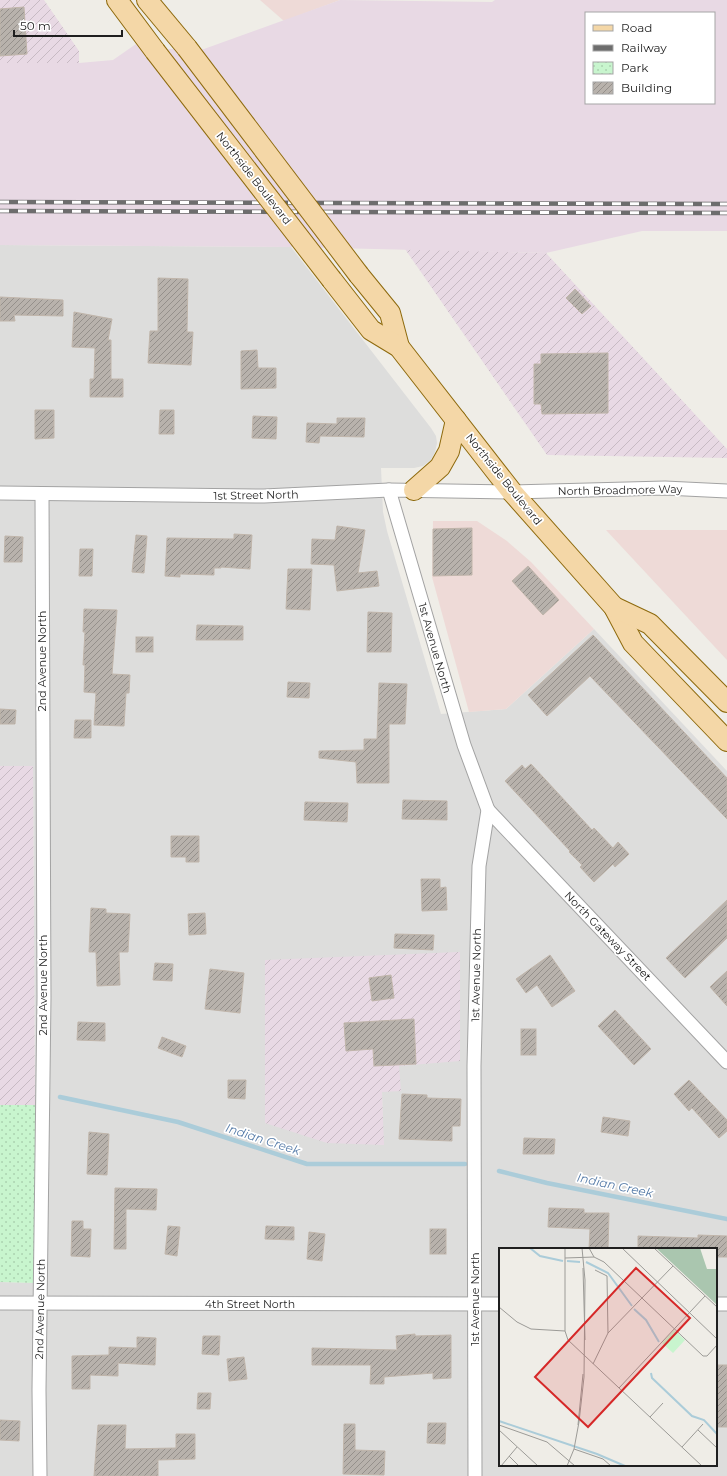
<svg xmlns="http://www.w3.org/2000/svg" width="727" height="1476" viewBox="0 0 727 1476" font-family="Montserrat,sans-serif">
	<defs>
		<pattern id="industrial-furrows" width="10" height="10" patternUnits="userSpaceOnUse"><rect width="10" height="10" fill="#e8d9e4"/><path d="M-1 1l2-2M0 10L10 0M9 11l2-2" fill="none" stroke="#c7bac3"/></pattern>
		<pattern id="park-dots" width="8" height="8" patternUnits="userSpaceOnUse"><rect width="8" height="8" fill="#c8f5ce"/><path d="M2 2h.1M6 6h.1" fill="none" stroke="#abd2b0" stroke-width="1.8" stroke-linecap="round"/></pattern>
		<pattern id="building-hatch" width="6" height="6" patternUnits="userSpaceOnUse"><rect width="6" height="6" fill="#b8b2ac"/><path d="M-1 1l2-2M0 6l6-6M5 7l2-2" fill="none" stroke="#95908b"/></pattern>
	</defs>
	<rect width="100%" height="100%" fill="#efede7"/>
	<path fill="#dddddc" fill-rule="evenodd" d="M0,245L291,247L431,428L436,436L437,443L435,452L431,460L423,466L414,468H381L383,512L387,531L441,714L506,709L594,629L727,771V1476H0V1282L35,1283V1105L33,766H0ZM460,952L399,1066L382,1091L383,1145L265,1123ZM500,1249H716V1465H500Z"/>
	<g fill="#eedad7">
		<path d="M260,0H340L284,21Z"/>
		<path d="M433,521H477L507,541L531,562L594,629L506,709L469,712L432,577Z"/>
		<path d="M606,530H727V660Z"/>
	</g>
	<g fill="url(#industrial-furrows)">
		<path d="M0,0H44L79,51V63H0Z"/>
		<path d="M405,249L546,253L727,449V458L547,455Z"/>
		<path d="M0,766H33L35,1105H0Z"/>
		<path d="M460,952V1061L399,1066L401,1091L382,1092L384,1145L327,1143L265,1123V960Z"/>
	</g>
	<path fill="#e8d9e4" fill-rule="evenodd" d="M340,0L492,2L495,0H727V231H642L546,253L291,247L0,245V63H79L113,60L136,44L141,49H204ZM586,13H714V103H586Z"/>
	<path fill="url(#park-dots)" d="M0,1105H35V1283L0,1282Z"/>
	<g fill="none" stroke-linecap="round" stroke-linejoin="round">
		<g stroke="#abccd9" stroke-width="4.5">
			<path d="M60,1097L178,1122L307,1164H465"/>
			<path d="M499,1171L547,1183L727,1219"/>
		</g>
	</g>
	<g fill="url(#building-hatch)" stroke="#c0b5aa">
		<path d="M24,7L27,54L0,56V9Z"/>
		<path d="M158,278L188,279L187,332H193L191,365L148,363L150,331H158Z"/>
		<path d="M575,289L591,306L582,314L566,298Z"/>
		<path d="M0,297L63,300V316L14,315L15,321H0Z"/>
		<path d="M74,312L112,319L108,340H111V379H123V397H90V379H94L95,348L72,347Z"/>
		<path d="M257,350L258,368H276V388L241,389V351Z"/>
		<path d="M608,353V413L542,414L541,404H534V364H541V354Z"/>
		<path d="M35,410H54V438L35,439Z"/>
		<path d="M160,410H174V434H159Z"/>
		<path d="M253,416L277,417L276,439L252,438Z"/>
		<path d="M337,418H365L364,437L320,436L319,443L306,442L307,423L337,424Z"/>
		<path d="M337,526L365,530L358,573L377,571L379,586L337,591L334,565L311,564L312,539L335,540Z"/>
		<path d="M472,528V575L433,576V529Z"/>
		<path d="M234,534L252,535L250,569L221,567V568H214V575L180,574V577L165,576L167,538L234,539Z"/>
		<path d="M136,535L147,536L144,573L132,572Z"/>
		<path d="M5,536L23,537L22,562H4Z"/>
		<path d="M80,549H93L92,576H79Z"/>
		<path d="M528,566L559,600L543,615L512,581Z"/>
		<path d="M288,569H312L310,610L286,609Z"/>
		<path d="M84,609L117,610L112,674L130,675L129,693H126L124,726L94,725L96,693L84,692L85,665H83L85,632H83Z"/>
		<path d="M368,612L392,613L391,652H367Z"/>
		<path d="M197,625L243,626V640H196Z"/>
		<path d="M593,635L727,778V819L590,676L547,716L528,695Z"/>
		<rect x="136" y="637" width="17" height="15"/>
		<path d="M288,682L310,683L309,698L287,697Z"/>
		<path d="M379,683L407,684L405,724H389V783H357L356,762L319,758V751L364,750V739H377Z"/>
		<path d="M0,709L16,710L15,724H0Z"/>
		<path d="M75,720H91V738H74Z"/>
		<path d="M531,764L592,830L594,828L613,848L618,842L629,854L615,867L613,864L594,882L580,867L582,865L569,852L570,851L505,781L522,765L525,769Z"/>
		<path d="M403,800L447,801V820L402,819Z"/>
		<path d="M305,802L348,803L347,822L304,820Z"/>
		<path d="M171,836H199V862H186V857H171Z"/>
		<path d="M421,879H440V888L446,887L447,910L422,911Z"/>
		<path d="M727,900V938L685,978L666,958Z"/>
		<path d="M91,908L106,909V913L130,914L128,952H119L120,985L97,986L96,952H89Z"/>
		<path d="M205,913L206,934L189,935L188,914Z"/>
		<path d="M395,934L434,935L433,950L394,948Z"/>
		<path d="M550,955L575,991L552,1007L537,985L526,993L516,979Z"/>
		<path d="M155,963L173,964L172,981L153,980Z"/>
		<path d="M210,969L244,973L240,1013L205,1009Z"/>
		<path d="M727,971V1006L710,987Z"/>
		<path d="M391,975L394,998L372,1001L369,978Z"/>
		<path d="M615,1010L651,1049L634,1065L598,1026Z"/>
		<path d="M414,1019L416,1064L374,1066L373,1049L346,1051L344,1023Z"/>
		<path d="M78,1022L105,1023V1041L77,1040Z"/>
		<rect x="521" y="1029" width="15" height="26"/>
		<path d="M162,1037L186,1046L182,1057L158,1048Z"/>
		<path d="M228,1080H246L245,1099L228,1098Z"/>
		<path d="M689,1080L727,1120V1131L719,1138L692,1108L689,1111L674,1094Z"/>
		<path d="M402,1094L427,1095V1098L461,1099L460,1126H452V1141L399,1139Z"/>
		<path d="M603,1117L630,1121L628,1136L601,1132Z"/>
		<path d="M89,1132L109,1134L107,1175L87,1174Z"/>
		<path d="M524,1138L555,1139L554,1154H523Z"/>
		<path d="M115,1188L157,1189L156,1210L126,1209V1249H114Z"/>
		<path d="M549,1208L584,1209V1213H609L608,1249H589L590,1229L548,1227Z"/>
		<path d="M72,1221H83V1229H91L90,1257L71,1256Z"/>
		<path d="M168,1226L180,1227L177,1256L165,1254Z"/>
		<path d="M266,1226L294,1227V1240L265,1239Z"/>
		<rect x="430" y="1229" width="16" height="25"/>
		<path d="M309,1232L325,1234L322,1261L307,1259Z"/>
		<path d="M698,1235L727,1236V1257H716V1249H638V1236L698,1238Z"/>
		<path d="M415,1334V1336L451,1335V1378L433,1379V1373L384,1377V1384H370L371,1365H312V1348L397,1350L396,1336Z"/>
		<path d="M203,1336H220L219,1355L202,1354Z"/>
		<path d="M137,1337L156,1338L155,1365L118,1363V1376L90,1375V1389H72V1356L109,1355V1347L137,1348Z"/>
		<path d="M244,1357L247,1379L229,1381L227,1359Z"/>
		<rect x="716" y="1365" width="11" height="62"/>
		<path d="M198,1393H211L210,1409H197Z"/>
		<path d="M0,1420L20,1421L19,1441L0,1440Z"/>
		<path d="M428,1423H446L445,1444L427,1443Z"/>
		<path d="M344,1424H355V1450L385,1451L384,1475L343,1474Z"/>
		<path d="M98,1425H126L125,1449L176,1448V1434H195V1459L158,1460V1476H94Z"/>
	</g>
	<g fill="none" stroke-linecap="round" stroke-linejoin="round">
		<g stroke="#a3a3a3" stroke-width="15">
			<g id="street">
				<path d="M389,490L464,745L488,810L479,866L474,1066L475,1476"/>
				<path d="M0,493L264,496L389,490L512,492L665,488L727,491"/>
				<path d="M488,810L727,1062"/>
				<path d="M0,1303L500,1304"/>
				<path d="M716,1304H727"/>
				<path d="M40,1476L39,1390L44,997L42,494"/>
			</g>
		</g>
		<g stroke="#8e6a0d" stroke-width="22">
			<g id="primary">
				<path d="M117,0L155,51"/>
				<path d="M147,0L187,48"/>
				<path d="M359,275L390,313L399,347"/>
				<path d="M332,280L371,330L399,347L512,492L614,607L633,643L727,741"/>
				<path d="M414,490L440,467L449,451L456,420"/>
				<path d="M614,607L650,624L727,702"/>
			</g>
		</g>
		<use href="#street" stroke="#fff" stroke-width="13"/>
		<use href="#primary" stroke="#f4d7a7" stroke-width="20"/>
		<g stroke="#6d6d6d" stroke-width="4.5">
			<g id="rail">
				<path d="M0,202L727,204"/>
				<path d="M0,211L727,213"/>
			</g>
		</g>
		<use href="#rail" stroke="#fff" stroke-width="3" stroke-dasharray="9" stroke-linecap="butt"/>
		<g stroke="#8e6a0d" stroke-width="22" stroke-linecap="butt">
			<g id="primary-bridge">
				<path d="M187,48L359,275"/>
				<path d="M155,51L332,280"/>
			</g>
		</g>
		<use href="#primary-bridge" stroke="#f4d7a7" stroke-width="20"/>
	</g>
	<g text-anchor="middle" dominant-baseline="central" stroke-width="3.5" stroke-linejoin="round" paint-order="stroke">
		<g font-size="11" fill="#1f1f1f" stroke="#fff">
			<text transform="translate(254 178) rotate(52)">Northside Boulevard</text>
			<text transform="translate(504 479) rotate(51)">Northside Boulevard</text>
			<text transform="translate(620 490) rotate(-1)">North Broadmore Way</text>
			<text transform="translate(256 495) rotate(-1)">1st Street North</text>
			<text transform="translate(435 648) rotate(74)">1st Avenue North</text>
			<text transform="translate(42 661) rotate(-90)">2nd Avenue North</text>
			<text transform="translate(608 936) rotate(46)">North Gateway Street</text>
			<text transform="translate(476 975) rotate(-89)">1st Avenue North</text>
			<text transform="translate(43 985) rotate(-90)">2nd Avenue North</text>
			<text transform="translate(475 1299) rotate(-90)">1st Avenue North</text>
			<text x="250" y="1304">4th Street North</text>
			<text transform="translate(40 1309) rotate(-89)">2nd Avenue North</text>
		</g>
		<g font-size="12" font-style="italic" fill="#5379a7" stroke="#fff">
			<text transform="translate(263 1139) rotate(18)">Indian Creek</text>
			<text transform="translate(615 1185) rotate(12)">Indian Creek</text>
		</g>
	</g>
	<g transform="translate(499 1248)">
		<rect width="218" height="218" fill="#efede7"/>
		<path d="M157,0H201L208,21H218V57Z" fill="#aac6af"/>
		<path d="M175,82L186,92L174,105L163,95Z" fill="#c8f5ce"/>
		<path fill="none" stroke="#abccd9" stroke-width="2" d="M31,0L41,8L64,13M68,13L81,14M87,14L109,25L133,58M135,61L147,72L160,94M152,125L153,130L193,168L205,172L218,186M0,173L98,206L126,218"/>
		<path fill="none" stroke="#9c9b97" stroke-width="1" d="M66,0V83L69,92L203,218M90,0L95,9L105,14L204,108H208L218,97M123,0L218,91M155,0L218,59M66,10L95,9M84,20L86,92M96,22L108,28L109,85M0,59L18,74L32,81L66,83M94,116L109,85L174,18M120,140L206,48M151,169L164,155M0,177L48,194L76,218M79,177L84,126M0,182L39,218M199,182L218,200M183,199L204,176M75,201L104,211L112,218M10,208L20,218M2,218L18,199M68,218L75,201L80,174L85,129L86,32L83,0"/>
		<path fill="#d62828" fill-opacity="0.15" stroke="#d62828" stroke-width="2" d="M137,20L191,70L89,179L36,129Z"/>
		<rect width="218" height="218" fill="none" stroke="#1f1f1f" stroke-width="2"/>
	</g>
	<rect x="585" y="12" width="130" height="92" fill="#ffffff" stroke="#a5a5a5"/>
	<rect x="593" y="25" width="20" height="6" fill="#f4d7a7" stroke="#a5a5a5"/>
	<text x="621" y="32" font-size="12" fill="#1f1f1f">Road</text>
	<rect x="593" y="45" width="20" height="6" fill="#6d6d6d" stroke="#a5a5a5"/>
	<text x="621" y="52" font-size="12" fill="#1f1f1f">Railway</text>
	<rect x="593" y="62" width="20" height="12" fill="url(#park-dots)" stroke="#a5a5a5"/>
	<text x="621" y="72" font-size="12" fill="#1f1f1f">Park</text>
	<rect x="593" y="82" width="20" height="12" fill="url(#building-hatch)" stroke="#a5a5a5"/>
	<text x="621" y="92" font-size="12" fill="#1f1f1f">Building</text>
	<path d="M14 30v6h108v-6" fill="none" stroke="#1f1f1f" stroke-width="2"/>
	<text x="20" y="30" font-size="12" fill="#1f1f1f" stroke="#ffffff" stroke-width="3" paint-order="stroke">50 m</text>
</svg>
